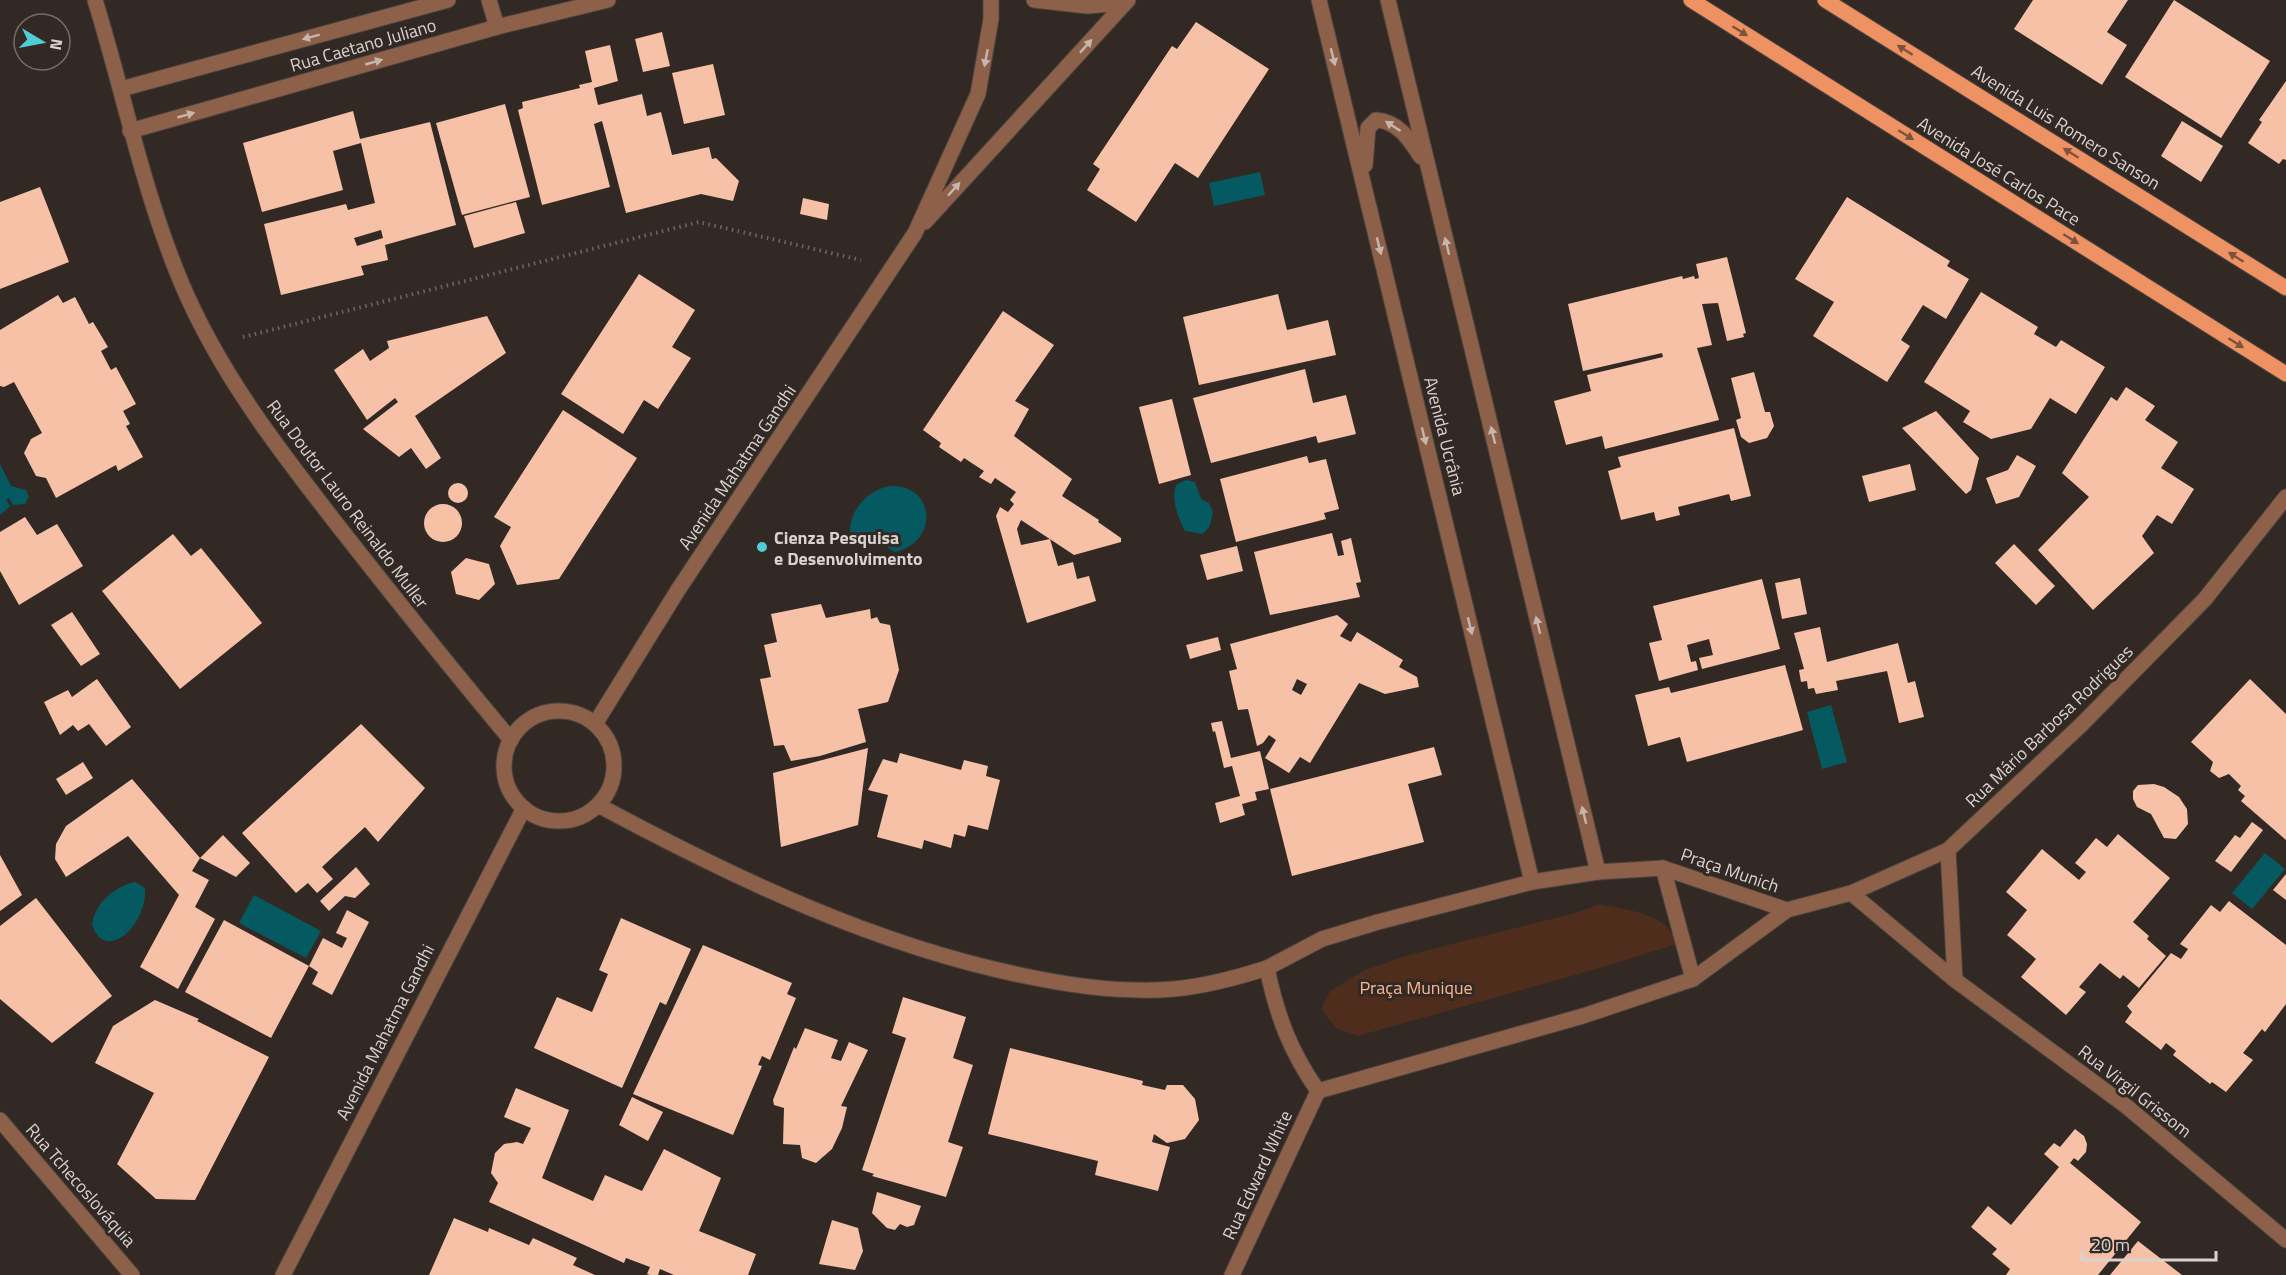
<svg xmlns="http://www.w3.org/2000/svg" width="2286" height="1275" viewBox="0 0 2286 1275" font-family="'Titillium Web',sans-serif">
	<rect width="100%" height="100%" fill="#322925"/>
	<path fill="#4e2d1d" d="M1600,904C1628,911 1668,912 1677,944L1603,967L1358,1036L1336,1028L1321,1009L1330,991L1363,971L1405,956L1576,913Z"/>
	<g fill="#045a60">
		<path d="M1260,172L1265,195L1214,206L1209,183Z"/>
		<path d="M0,464L11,486L26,490L29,497L25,504L13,505L9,498L6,500L10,506L0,515Z"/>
		<path d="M1186,480L1195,482L1201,499L1209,503L1213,512L1210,526L1203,534L1185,531C1178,518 1170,497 1177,484Z"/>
		<path d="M891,486C936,485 939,542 895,552C878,545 886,533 862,544L851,540C845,515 866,489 891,486Z"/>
		<path d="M1831,705L1847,762L1822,769L1807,712Z"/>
		<path d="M2265,853L2285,869L2252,909L2232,893Z"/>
		<path d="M135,882L145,888C148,925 104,965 92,924C96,902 114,887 135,882Z"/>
		<path d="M254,895L321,931L306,958L239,923Z"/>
	</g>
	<g fill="#f7c1a7" fill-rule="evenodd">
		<path d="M2033,0H2128L2107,32L2127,45L2102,85L2014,29Z"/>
		<path d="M2174,0L2270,61L2221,138L2125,77Z"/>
		<path d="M1196,22L1269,69L1198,178L1175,163L1136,222L1087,190L1100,169L1093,164L1172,46L1177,49Z"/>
		<path d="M662,32L670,66L643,72L635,39Z"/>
		<path d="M610,45L618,81L594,88L598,105L642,94L647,116L661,112L672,155L709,147L712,159L716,158L739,181L733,201L701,194L626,213L602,121L594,124L610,187L542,205L518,110L523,108L522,102L580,88L579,85L592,82L585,51Z"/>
		<path d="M713,64L725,115L684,124L672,73Z"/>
		<path d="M2286,81V160L2283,159L2279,164L2248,143L2262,122L2259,120Z"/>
		<path d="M505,104L530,197L462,215L436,123Z"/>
		<path d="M353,111L360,139L430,122L456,225L385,245L388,260L361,266L364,275L281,295L264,224L346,204L348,210L375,203L361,143L333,151L343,190L262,212L243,143ZM381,230L383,238L357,246L354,238Z"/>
		<path d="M2182,121L2223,146L2201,182L2161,156Z"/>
		<path d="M40,187L69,262L0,289V202Z"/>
		<path d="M1847,197L1950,261L1947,266L1969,279L1946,319L1923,305L1901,340L1910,346L1887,382L1813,336L1834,302L1795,279Z"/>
		<path d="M803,198L829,204L827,220L800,214Z"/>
		<path d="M516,202L525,233L474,248L464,216Z"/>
		<path d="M1727,257L1746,333L1743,334L1744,337L1727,341L1718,303L1702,304L1712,345L1697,348L1719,420L1605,449L1602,436L1566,445L1554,401L1591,391L1587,375L1663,357L1662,353L1583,371L1568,304L1682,276L1683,279L1694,276L1695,279L1699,278L1696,264Z"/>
		<path d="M639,274L695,310L672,347L691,358L658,409L644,400L623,434L561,394Z"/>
		<path d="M1981,292L2038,327L2034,334L2056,347L2061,340L2105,367L2076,414L2050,398L2031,429L1991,439L1963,422L1970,411L1924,382Z"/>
		<path d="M1278,294L1287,330L1328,320L1336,355L1199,385L1183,317Z"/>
		<path d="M58,295L63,303L75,297L89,324L93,322L108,347L101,351L111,370L116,367L136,404L123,411L130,424L126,426L143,457L118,471L116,465L56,498L46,478L36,476L24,453L31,439L42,433L14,382L4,387L0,386V330Z"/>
		<path d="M1003,311L1054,345L1015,401L1029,409L1014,436L1072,479L1062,496L1099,520L1098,522L1121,538V542L1074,555L1021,520L1017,529L1021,545L1050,539L1058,566L1073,562L1077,579L1089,576L1096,601L1027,623L996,516L1000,507L1008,512L1014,504L1010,500L1016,492L995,478L991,484L979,477L984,471L964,458L961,462L939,447L941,443L923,430Z"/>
		<path d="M487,316L506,353L415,416L441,458L426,469L411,448L399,457L363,429L398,402L395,398L367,420L334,370L363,349L370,361L389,348L387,341Z"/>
		<path d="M1305,369L1313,403L1346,395L1356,434L1318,443L1316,436L1211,463L1193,398Z"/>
		<path d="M1754,372L1765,412H1770L1774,426L1767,438L1749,443L1741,437L1736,420L1741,418L1731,378Z"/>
		<path d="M2126,387L2155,406L2145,420L2178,442L2161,468L2194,489L2172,524L2157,515L2142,536L2154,553L2093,610L2038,550L2089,497L2062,473L2111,397L2117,401Z"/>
		<path d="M1172,399L1191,475L1159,484L1139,407Z"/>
		<path d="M563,410L637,458L559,579L517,585L500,546L511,527L494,517Z"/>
		<path d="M1936,411L1979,458L1971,490L1966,494L1902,428Z"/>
		<path d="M1734,428L1751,496L1731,501L1729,494L1678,507L1680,515L1656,521L1654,512L1621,520L1608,471L1621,467L1618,457Z"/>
		<path d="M2017,455L2036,466L2019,497L1996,504L1986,478L2008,470Z"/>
		<path d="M1307,456L1309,463L1326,459L1339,509L1324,513L1326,519L1236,542L1220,479Z"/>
		<path d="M1910,464L1916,490L1869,502L1862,476Z"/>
		<circle cx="458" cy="493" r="10"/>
		<circle cx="443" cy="523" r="19"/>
		<path d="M25,517L37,535L57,524L83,566L19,605L0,571V532Z"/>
		<path d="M1332,533L1338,556L1344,555L1341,541L1351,538L1361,582L1356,583L1360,597L1270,615L1254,552Z"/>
		<path d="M173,534L191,556L201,548L262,623L180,689L102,591Z"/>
		<path d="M2014,544L2055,586L2036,605L1995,563Z"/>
		<path d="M1237,546L1243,571L1207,580L1200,555Z"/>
		<path d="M466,558L489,564L495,584L479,600L456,594L451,572Z"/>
		<path d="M1800,578L1807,614L1782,619L1775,583Z"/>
		<path d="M1762,579L1780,649L1702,669L1699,658L1713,655L1709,639L1687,645L1691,662L1696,661L1698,670L1659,681L1649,643L1662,640L1653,606Z"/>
		<path d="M821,604L826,618L870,609L871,619L877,617L880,623L890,625L899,670L888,702L858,709L866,742L820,756L791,761L784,745L774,746L760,679L771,677L764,645L777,642L771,614Z"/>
		<path d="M72,612L100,654L81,666L51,625Z"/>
		<path d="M1337,615L1348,624L1340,636L1351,642L1357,632L1403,660L1399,667L1417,677L1419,687L1385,694L1359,683L1310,763L1300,757L1289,773L1265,758L1276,740L1269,735L1263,743L1257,746L1248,709L1238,710L1229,671L1237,669L1230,644ZM1297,679L1307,684L1301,695L1292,690Z"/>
		<path d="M1820,627L1827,662L1898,643L1908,683L1915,681L1924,717L1899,723L1887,671L1836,681L1838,690L1816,694L1814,688L1808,689L1807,681L1801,682L1799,670L1804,669L1794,633Z"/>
		<path d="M1218,637L1221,650L1190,659L1186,645Z"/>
		<path d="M1785,665L1803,730L1687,762L1680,737L1648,746L1635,695L1669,687L1671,693Z"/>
		<path d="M97,679L131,727L106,746L89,724L78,731L73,725L60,735L44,702L68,690L72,697Z"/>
		<path d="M2250,679L2286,714V840L2241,801L2245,796L2238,790L2241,786L2229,774L2219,778L2210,771L2213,762L2191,742Z"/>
		<path d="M1222,721L1231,758L1260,751L1269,789L1255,792L1257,800L1242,804L1245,815L1220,823L1215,803L1240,796L1232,766L1224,768L1215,731L1213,732L1211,723Z"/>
		<path d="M361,724L425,788L378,842L365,827L322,867L333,879L317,893L308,883L296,893L242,833Z"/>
		<path d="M1434,747L1442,775L1408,784L1424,842L1292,876L1270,789Z"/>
		<path d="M868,748L858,825L781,847L773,773Z"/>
		<path d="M900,753L961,770L964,760L988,766L986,776L1000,780L988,830L968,825L965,837L954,834L951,848L924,840L922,849L877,837L888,795L868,790L883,759L897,763Z"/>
		<path d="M83,762L93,778L66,795L56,779Z"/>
		<path d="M132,779L200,858L192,871L209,880L195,907L215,919L178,989L140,967L179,895L128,836L66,877L55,859L56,844L66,826Z"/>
		<path d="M2154,784L2164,787L2179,797L2187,809L2188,824L2176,839L2164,838L2151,814L2137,807L2133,799V791L2138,785Z"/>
		<path d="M2252,822L2263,830L2231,872L2215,861L2235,835L2240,838Z"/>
		<path d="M2118,834L2170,878L2133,922L2149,936L2147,939L2166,956L2139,988L2123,975L2120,979L2100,963L2079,987L2086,992L2066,1015L2021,977L2036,959L2007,935L2027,910L2006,892L2042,849L2079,880L2086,872L2075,863L2096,838L2107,847Z"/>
		<path d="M223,835L250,863L236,877L200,858Z"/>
		<path d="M0,855L22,895L0,911Z"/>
		<path d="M356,867L370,884L355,898L345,896L329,911L320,901Z"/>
		<path d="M2286,874V900L2273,890Z"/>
		<path d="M36,898L112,996L52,1043L0,999V926Z"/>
		<path d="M2229,901L2286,945V1004L2265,1032L2262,1029L2243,1053L2253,1060L2226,1092L2212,1082L2210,1084L2173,1055L2176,1051L2166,1043L2161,1050L2125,1022L2132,1012L2127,1006L2171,953L2181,959L2188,949L2180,944L2211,905L2220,912Z"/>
		<path d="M347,910L369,922L332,995L312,984L318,972L309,966L271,1038L185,992L224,920L309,966L323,938L342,948L347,938L336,933Z"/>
		<path d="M621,918L691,949L666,1005L660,1002L622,1088L534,1048L557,997L592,1012L608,974L599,970Z"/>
		<path d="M703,945L792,983L787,994L796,998L770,1060L762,1056L758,1065L762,1066L733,1135L633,1094Z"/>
		<path d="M903,997L966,1017L953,1058L973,1065L948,1142L963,1147L946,1197L872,1176L874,1174L862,1170L906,1038L892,1033Z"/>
		<path d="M155,1000L199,1019L197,1021L269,1057L195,1200L156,1199L117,1164L154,1093L95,1063L113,1026Z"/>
		<path d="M805,1028L838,1040L831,1058L841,1061L849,1042L868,1050L841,1106L847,1107L842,1128L832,1149L816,1163L802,1158L800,1145L783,1144L784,1108L774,1105L773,1100L794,1047L796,1049Z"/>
		<path d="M1010,1048L1143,1081L1142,1085L1165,1090L1167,1085H1183L1195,1099L1199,1120L1185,1139L1167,1143L1154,1134L1152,1142L1170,1147L1158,1191L1095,1175L1098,1161L988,1134Z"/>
		<path d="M516,1088L569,1110L542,1178L593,1201L605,1175L642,1191L664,1149L721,1178L699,1231L756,1254L748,1275H674L660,1269L658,1275H650L647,1274L650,1267L626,1258L624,1263L489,1202L498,1183L491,1173L495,1153L504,1144L517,1142L523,1144L531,1128L504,1117Z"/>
		<path d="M632,1097L663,1112L648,1141L619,1125Z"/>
		<path d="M2075,1129L2084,1136L2087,1144L2086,1152L2078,1161L2074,1158L2070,1163L2141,1222L2098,1275H2006L2010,1269L1992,1254L1997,1249L1971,1227L1988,1206L2011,1225L2059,1167L2044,1154L2054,1143L2060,1147Z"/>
		<path d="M877,1192L921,1206L914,1225L907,1227L900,1224L895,1230L887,1228L872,1213Z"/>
		<path d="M454,1218L488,1232L489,1228L529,1245L533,1238L577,1258L573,1265L595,1275H429Z"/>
		<path d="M832,1220L858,1228L863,1251L855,1270L819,1264Z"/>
		<path d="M2138,1241L2182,1275H2110Z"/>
	</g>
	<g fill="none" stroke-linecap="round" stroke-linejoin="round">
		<g stroke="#4d4440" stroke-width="17">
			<g id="minor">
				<path d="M95,0C124,94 143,191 181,282C220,375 282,454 343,532C398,602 454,672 511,740"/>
				<path d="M489,0L497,27"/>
				<path d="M1034,0L1087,6L1124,3"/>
				<path d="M1319,0L1532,882"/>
				<path d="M1388,0L1598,872"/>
				<path d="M121,89L448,0"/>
				<path d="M130,131L497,27L608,0"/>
				<path d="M1365,165L1368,128L1376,120C1398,121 1410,140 1421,157"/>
				<path d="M925,222L1128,0"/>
				<circle cx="559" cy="766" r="55"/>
				<path d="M595,724L678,590L915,233L978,94L991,19V0"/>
				<path d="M598,805C734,878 878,947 1030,977C1078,987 1125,993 1174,989C1206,986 1236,978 1267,968"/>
				<path d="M1948,850L1955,980"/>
				<path d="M1663,868L1693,979"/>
				<path d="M1851,893L1955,980L2126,1106L2286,1240"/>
				<path d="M1318,1091L1583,1016L1693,979L1787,910L1851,893L1948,850L2081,725L2205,599L2286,497"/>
				<path d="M1318,1091C1290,1051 1277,1016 1267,968L1322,939L1378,922L1532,882L1598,872L1663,868L1787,910"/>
				<path d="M0,1120L132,1275"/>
				<path d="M283,1275L524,808"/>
				<path d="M1232,1275L1318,1091"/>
			</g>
		</g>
		<g stroke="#4d4440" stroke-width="17">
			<g id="major">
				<path d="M1691,0L2286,374"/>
				<path d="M1825,0L2286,288"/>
			</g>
		</g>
		<path stroke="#6f6763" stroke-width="4" stroke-dasharray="1.5 4.5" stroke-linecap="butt" d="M243,337L699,222L861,260"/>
		<use href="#minor" stroke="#8d604a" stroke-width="15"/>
		<use href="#major" stroke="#ee9264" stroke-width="15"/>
	</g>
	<defs><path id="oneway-solid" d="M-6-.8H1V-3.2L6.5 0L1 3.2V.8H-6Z" transform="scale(1.5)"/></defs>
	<g fill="#7d533e">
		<use href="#oneway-solid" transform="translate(1740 31) rotate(32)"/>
		<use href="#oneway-solid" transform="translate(1905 50) rotate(-148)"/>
		<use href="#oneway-solid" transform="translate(1906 135) rotate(32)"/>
		<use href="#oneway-solid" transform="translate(2071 153) rotate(-148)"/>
		<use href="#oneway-solid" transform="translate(2071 239) rotate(32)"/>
		<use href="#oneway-solid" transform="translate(2236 257) rotate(-148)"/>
		<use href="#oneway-solid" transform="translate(2236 343) rotate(32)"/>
	</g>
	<g fill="#c6b6ae">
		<use href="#oneway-solid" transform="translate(311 37) rotate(165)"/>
		<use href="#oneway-solid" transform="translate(1086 46) rotate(-48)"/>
		<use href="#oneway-solid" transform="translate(1333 57) rotate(76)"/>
		<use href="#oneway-solid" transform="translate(986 58) rotate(101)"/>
		<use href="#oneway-solid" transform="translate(374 62) rotate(-16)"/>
		<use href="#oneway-solid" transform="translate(186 115) rotate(-16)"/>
		<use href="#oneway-solid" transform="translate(1393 126) rotate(-147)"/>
		<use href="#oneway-solid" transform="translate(954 189) rotate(-48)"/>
		<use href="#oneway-solid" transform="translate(1379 246) rotate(76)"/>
		<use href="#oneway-solid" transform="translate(1447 246) rotate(-104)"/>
		<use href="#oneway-solid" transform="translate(1493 435) rotate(-104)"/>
		<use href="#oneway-solid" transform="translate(1424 436) rotate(76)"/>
		<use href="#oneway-solid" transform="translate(1538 625) rotate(-104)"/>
		<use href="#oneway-solid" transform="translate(1470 626) rotate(76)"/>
		<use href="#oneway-solid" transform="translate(1584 815) rotate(-104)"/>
	</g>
	<circle fill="#51ccd5" stroke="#322925" stroke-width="2" cx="762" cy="547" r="6"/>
	<g text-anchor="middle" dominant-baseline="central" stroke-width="6" stroke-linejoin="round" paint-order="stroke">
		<g font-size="18" fill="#d9d3d0" stroke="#322925">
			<text transform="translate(363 45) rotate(-16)">Rua Caetano Juliano</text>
			<text transform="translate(2066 127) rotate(32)">Avenida Luis Romero Sanson</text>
			<text transform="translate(1999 171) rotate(32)">Avenida José Carlos Pace</text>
			<text transform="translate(1445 436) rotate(76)">Avenida Ucrânia</text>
			<text transform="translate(737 467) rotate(-56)">Avenida Mahatma Gandhi</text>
			<text transform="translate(348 504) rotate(53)">Rua Doutor Lauro Reinaldo Muller</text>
			<text transform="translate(2049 726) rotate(-44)">Rua Mário Barbosa Rodrigues</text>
			<text transform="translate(1730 870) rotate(19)">Praça Munich</text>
			<text transform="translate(385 1032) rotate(-63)">Avenida Mahatma Gandhi</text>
			<text transform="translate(2135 1091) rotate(38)">Rua Virgil Grissom</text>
			<text transform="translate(1257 1175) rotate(-65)">Rua Edward White</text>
			<text transform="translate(81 1185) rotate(49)">Rua Tchecoslováquia</text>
		</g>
		<g font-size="18" font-weight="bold" fill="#d9d3d0" stroke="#322925" text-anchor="start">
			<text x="774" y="537">Cienza Pesquisa<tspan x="774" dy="21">e Desenvolvimento</tspan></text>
		</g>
		<g font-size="18" fill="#fcb592" stroke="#322925">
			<text x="1416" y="987">Praça Munique</text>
		</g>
	</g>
	<g transform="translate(42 42) rotate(100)"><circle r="28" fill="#322925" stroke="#756d69" stroke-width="1.5"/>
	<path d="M0-4.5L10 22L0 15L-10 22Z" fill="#51ccd5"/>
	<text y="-9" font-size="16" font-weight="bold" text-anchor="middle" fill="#d9d3d0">N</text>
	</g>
	<path d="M2082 1251v9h134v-9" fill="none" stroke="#d9d3d0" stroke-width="3"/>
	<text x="2091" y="1251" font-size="18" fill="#d9d3d0" stroke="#322925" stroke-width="4.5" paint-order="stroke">20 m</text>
</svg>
